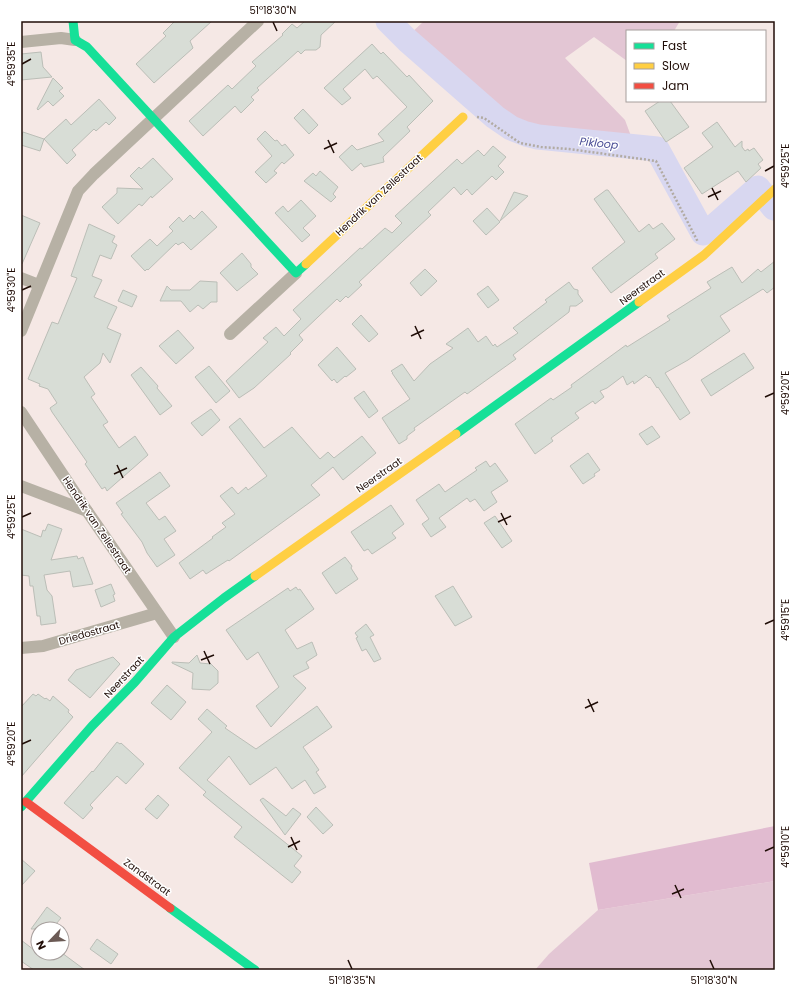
<svg xmlns="http://www.w3.org/2000/svg" width="796" height="991" viewBox="0 0 796 991" font-family="Poppins,sans-serif">
	<rect width="100%" height="100%" fill="#f5e8e5"/>
	<g fill="#e3c6d4">
		<path d="M424,21H680L674,31H627V61L594,37L565,58L625,120L638,155L538,137C519,133 511,129 495,117L407,37Z"/>
		<path d="M775,881V970H535L549,954L598,910Z"/>
	</g>
	<path fill="#e1bbd0" d="M775,826V881L598,910L589,863Z"/>
	<g fill="none" stroke-linecap="round" stroke-linejoin="round">
		<path stroke="#d8d7f0" stroke-width="4" d="M774,208L775,210"/>
		<path stroke="#d8d7f0" stroke-width="25" d="M388,21L407,40L495,117L511,128L526,134L538,137L657,149L703,233L710,230L758,188L774,208"/>
	</g>
	<g fill="#d8ddd6" stroke="#bbbeb7">
		<path d="M175,21H212L190,41L193,48L154,83L136,64L166,36L163,33Z"/>
		<path d="M305,21H336L321,35L320,47L316,50H305L301,54L298,51L257,88L259,90L251,97L254,100L241,113L235,106L203,136L189,121L228,85L232,89L256,66L252,62L283,35L282,34L292,24L297,28Z"/>
		<path d="M372,44L381,54L383,52L407,77L409,75L433,101L407,127L410,131L383,157L384,162L364,167L361,163L352,171L339,157L352,145L357,150L384,141L378,134L407,107L377,76L373,79L365,69L343,89L351,98L342,105L324,88Z"/>
		<path d="M41,52L43,67L52,77L21,80V54Z"/>
		<path d="M53,78L63,88L59,91L64,96L53,106L48,101L38,110L37,109Z"/>
		<path d="M99,99L116,118L109,125L106,122L96,131L94,129L72,150L76,155L67,164L44,139L66,119L71,125Z"/>
		<path d="M660,101H670L689,127L666,142L645,111Z"/>
		<path d="M303,109L318,125L309,134L294,118Z"/>
		<path d="M717,122L735,147L742,141V147L745,151L748,149L749,151L754,148L763,160L758,164L761,168L746,182L738,171L702,194L684,168L713,147L702,133Z"/>
		<path d="M265,131L275,141L277,140L282,146L285,144L294,155L284,164L282,162L274,171L277,173L266,183L255,172L272,156L257,139Z"/>
		<path d="M23,132L44,139L40,151L21,145V138Z"/>
		<path d="M493,146L506,157L498,166L504,172L496,180L492,176L472,195L467,189L461,195L454,187L428,212L431,215L359,282L362,285L348,298L346,296L340,302L337,299L299,335L303,340L290,353L291,354L254,388L239,398L226,381L268,342L263,338L276,327L284,336L301,319L293,310L360,248L362,249L385,228L392,233L402,223L395,216L457,159L462,164L478,150L484,156Z"/>
		<path d="M153,158L173,179L152,198L151,196L142,206L139,204L118,224L102,207L117,193V188L143,189L130,176L139,167L141,169Z"/>
		<path d="M320,171L338,187L333,194L336,197L331,202L304,181L313,173L316,176Z"/>
		<path d="M606,190H608L639,232L649,224L653,229L662,223L675,239L655,254L658,258L611,293L592,268L625,242L594,199Z"/>
		<path d="M514,192L528,196L500,221Z"/>
		<path d="M301,200L316,216L303,228L310,235L302,242L275,213L283,206L288,212Z"/>
		<path d="M487,208L500,222L486,235L473,221Z"/>
		<path d="M202,211L217,227L191,250L183,242L178,245L176,243L148,270L147,269L145,271L131,256L150,239L157,246L173,231L169,227L179,217L183,222L190,215L194,219Z"/>
		<path d="M21,215L40,223L22,264L21,263Z"/>
		<path d="M89,224L115,236L112,242L117,245L111,259L100,255L92,276L102,280L94,297L117,307L107,328L121,334L110,363L103,353L100,363L84,377L95,394L91,397L108,422L103,425L119,448L135,436L148,455L107,491L105,487L102,489L85,464L87,462L52,412L50,408L57,403L48,389L39,386L40,384L28,379L52,322L58,324L77,278L71,276Z"/>
		<path d="M242,253L251,264V267L258,274L237,291L220,273Z"/>
		<path d="M775,261V287L767,293L763,289L720,316L730,331L688,360L665,373L690,413L680,420L658,387L657,388L650,377L649,378L646,375L634,384L633,381L627,385L623,376L607,388L600,391L604,397L595,404L593,401L575,413L579,418L551,438L553,441L535,454L515,424L551,398L553,400L572,387L571,385L626,345L627,347L670,320L667,316L711,288L707,282L732,267L742,283L758,269L761,272Z"/>
		<path d="M425,269L437,281L421,296L410,283Z"/>
		<path d="M200,281L217,282V302H211L203,309L198,305L190,312L181,301H160L167,286L171,290H190Z"/>
		<path d="M569,282L574,289L578,290V294L583,301L576,306H570L569,312L513,355L516,359L467,394L465,392L414,428L415,430L407,436V439L399,444L382,418L410,399L392,373H393L391,371L402,364L414,381L430,364L453,348L446,344L468,328L478,342L486,336L493,346L495,344L497,347L518,333L513,328L547,302L545,300Z"/>
		<path d="M488,286L499,300L488,308L477,294Z"/>
		<path d="M123,290L137,296L132,307L118,301Z"/>
		<path d="M361,315L378,334L369,342L352,324Z"/>
		<path d="M178,330L194,348L176,364L159,346Z"/>
		<path d="M337,347L356,369L346,377L345,376L337,383L334,379L332,381L318,365Z"/>
		<path d="M744,353L754,368L711,396L701,380Z"/>
		<path d="M209,366L230,391L216,403L195,377Z"/>
		<path d="M141,367L158,386L157,388L172,406L160,415L131,375Z"/>
		<path d="M364,391L378,411L369,418L354,398Z"/>
		<path d="M211,409L220,420L202,436L191,423Z"/>
		<path d="M240,418L264,448L292,427L320,459L328,452L334,458L362,436L376,453L343,480L333,467L311,485L320,495L229,561L228,560L206,574L203,570L190,579L179,563L213,538L212,537L226,527L222,523L235,514L220,496L232,487L238,494L246,487L248,490L267,476L229,427Z"/>
		<path d="M652,426L660,437L647,445L639,434Z"/>
		<path d="M588,453L600,470L594,474L595,476L583,484L570,466Z"/>
		<path d="M486,461L490,467L495,463L508,481L491,492L497,502L484,511L475,499L470,502L467,498L439,518L446,527L431,537L422,524L429,519L416,500L439,484L445,492L477,470L475,468Z"/>
		<path d="M160,472L170,486L146,503L159,520L165,516L176,531L164,539L175,555L157,567L147,553L142,542L121,514L123,513L116,503Z"/>
		<path d="M391,505L404,524L392,533L396,538L372,554L368,549L364,551L351,532Z"/>
		<path d="M495,516L512,541L502,548L484,523Z"/>
		<path d="M48,524L62,529L51,560L77,556L78,559L83,557L93,584L73,587L70,571L44,575L47,590L52,596L56,623L41,625L40,616H37L33,586H30L29,576L21,575V529L41,537L43,530L45,531Z"/>
		<path d="M345,557L352,566L351,568L358,579L336,594L322,573Z"/>
		<path d="M111,584L115,594L113,595L115,601L101,607L95,590Z"/>
		<path d="M453,586L472,617L455,626L435,596Z"/>
		<path d="M296,587L298,590L300,589L314,609L285,630L297,649L312,642L317,655L306,662L309,668L293,676L306,688L271,727L256,706L267,697L279,687L258,652L247,660L226,630L288,588L290,591Z"/>
		<path d="M366,624L374,635L370,637L381,659L374,662L366,649L362,651L356,638L358,637L355,633Z"/>
		<path d="M197,655L200,663L211,664L218,671V683L210,690L192,689L193,673L172,663V662L189,663Z"/>
		<path d="M113,657L120,664L90,698L68,680L76,670Z"/>
		<path d="M167,685L186,702L171,720L151,703Z"/>
		<path d="M33,694L36,696L38,694L45,699L46,698L50,701L53,696L69,710L68,712L73,717L21,777V707Z"/>
		<path d="M317,706L332,727L303,747L319,770L316,772L326,787L314,794L305,780L292,789L276,767L250,785L229,756L207,780L302,856L294,866L301,872L292,883L234,837L242,827L203,795L206,792L179,768L212,732L198,719L207,709L227,726L225,728L256,749Z"/>
		<path d="M117,742L120,744L121,743L144,764L126,784L117,776L90,805L93,808L83,819L64,803L92,771L93,772Z"/>
		<path d="M158,795L169,805L157,819L145,809Z"/>
		<path d="M263,798L286,816L293,808L301,814L285,835L260,800Z"/>
		<path d="M316,807L333,825L323,834L307,817Z"/>
		<path d="M21,859L35,871L21,886Z"/>
		<path d="M47,907L61,918L52,929H31Z"/>
		<path d="M97,939L118,954L111,964L90,949Z"/>
		<path d="M21,940L38,953H62L85,970H34L21,961Z"/>
	</g>
	<g fill="none" stroke-linecap="round" stroke-linejoin="round">
		<path stroke="#b2aba3" stroke-width="2.5" stroke-dasharray="2 2" stroke-linecap="butt" d="M477,117L484,118L520,143L541,147L569,149L656,161L698,242"/>
		<g stroke="#b7b1a5" stroke-width="12">
			<path d="M21,42L61,38L75,40"/>
			<path d="M21,278L39,285"/>
			<path d="M21,331L78,191L94,174L258,21"/>
			<path d="M230,334L296,273"/>
			<path d="M21,412L87,511L174,637"/>
			<path d="M21,486L87,511"/>
			<path d="M21,648L43,646L157,613"/>
		</g>
		<g stroke="#16e098" stroke-width="9">
			<path d="M73,21L75,40L87,47L296,273L306,264"/>
			<path d="M456,434L639,302"/>
			<path d="M21,807L92,726L135,682L174,637L224,598L255,576"/>
			<path d="M170,908L255,970"/>
		</g>
		<g stroke="#ffcf43" stroke-width="9">
			<path d="M306,264L463,117"/>
			<path d="M639,302L704,255L775,189"/>
			<path d="M255,576L456,434"/>
		</g>
		<path stroke="#f24e42" stroke-width="9" d="M26,802L170,908"/>
	</g>
	<path fill="none" stroke="#200d07" stroke-width="1.5" d="M273,22L277,31M22,64L31,59M328,140L334,153M324,149L337,143M765,171L774,166M712,188L718,200M708,197L721,191M22,290L31,286M415,326L421,339M411,336L424,330M765,397L774,393M117,465L123,478M114,474L127,468M501,513L507,525M22,517L31,513M498,522L511,516M765,624L774,620M204,651L210,664M201,660L214,655M588,699L594,712M585,708L598,702M22,744L31,740M291,837L297,850M288,847L300,841M765,851L774,847M675,885L681,898M672,894L684,889M348,960L352,969M710,960L714,969"/>
	<g text-anchor="middle" dominant-baseline="central" stroke-width="3" stroke-linejoin="round" paint-order="stroke">
		<g font-size="10" fill="#200d07" stroke="#fff">
			<text transform="translate(379 195) rotate(-43)">Hendrik van Zellestraat</text>
			<text transform="translate(642 287) rotate(-36)">Neerstraat</text>
			<text transform="translate(379 475) rotate(-35)">Neerstraat</text>
			<text transform="translate(97 525) rotate(56)">Hendrik van Zellestraat</text>
			<text transform="translate(89 633) rotate(-16)">Driedostraat</text>
			<text transform="translate(124 677) rotate(-47)">Neerstraat</text>
			<text transform="translate(147 877) rotate(36)">Zandstraat</text>
		</g>
		<g font-size="11" font-style="italic" fill="#4b4e96" stroke="#fff">
			<text transform="translate(599 143) rotate(6)">Pikloop</text>
		</g>
	</g>
	<rect width="796" height="991" fill="none" stroke="#ffffff" stroke-width="44"/>
	<rect x="626" y="30" width="140" height="72" fill="#ffffff" stroke="#a69e9c"/>
	<rect x="634" y="43" width="20" height="6" fill="#16e098" stroke="#a69e9c"/>
	<text x="662" y="50" font-size="12" fill="#200d07">Fast</text>
	<rect x="634" y="63" width="20" height="6" fill="#ffcf43" stroke="#a69e9c"/>
	<text x="662" y="70" font-size="12" fill="#200d07">Slow</text>
	<rect x="634" y="83" width="20" height="6" fill="#f24e42" stroke="#a69e9c"/>
	<text x="662" y="90" font-size="12" fill="#200d07">Jam</text>
	<g transform="translate(50 941) rotate(245)"><circle r="19" fill="#ffffff" stroke="#a69e9c"/>
	<path d="M0-3L7 15L0 10L-7 15Z" fill="#6b5a55"/>
	<text y="-6" font-size="11" font-weight="bold" text-anchor="middle" fill="#200d07">N</text>
	</g>
	<rect x="22" y="22" width="752" height="947" fill="none" stroke="#200d07" stroke-width="1.5"/>
	<g font-size="10" text-anchor="middle" fill="#200d07">
		<text x="273" y="14">51°18'30"N</text>
		<text transform="translate(11 64) rotate(-90)" y="4">4°59'35"E</text>
		<text transform="translate(785 166) rotate(-90)" y="4">4°59'25"E</text>
		<text transform="translate(11 290) rotate(-90)" y="4">4°59'30"E</text>
		<text transform="translate(785 393) rotate(-90)" y="4">4°59'20"E</text>
		<text transform="translate(11 517) rotate(-90)" y="4">4°59'25"E</text>
		<text transform="translate(785 620) rotate(-90)" y="4">4°59'15"E</text>
		<text transform="translate(11 744) rotate(-90)" y="4">4°59'20"E</text>
		<text transform="translate(785 847) rotate(-90)" y="4">4°59'10"E</text>
		<text x="352" y="984">51°18'35"N</text>
		<text x="714" y="984">51°18'30"N</text>
	</g>
</svg>
